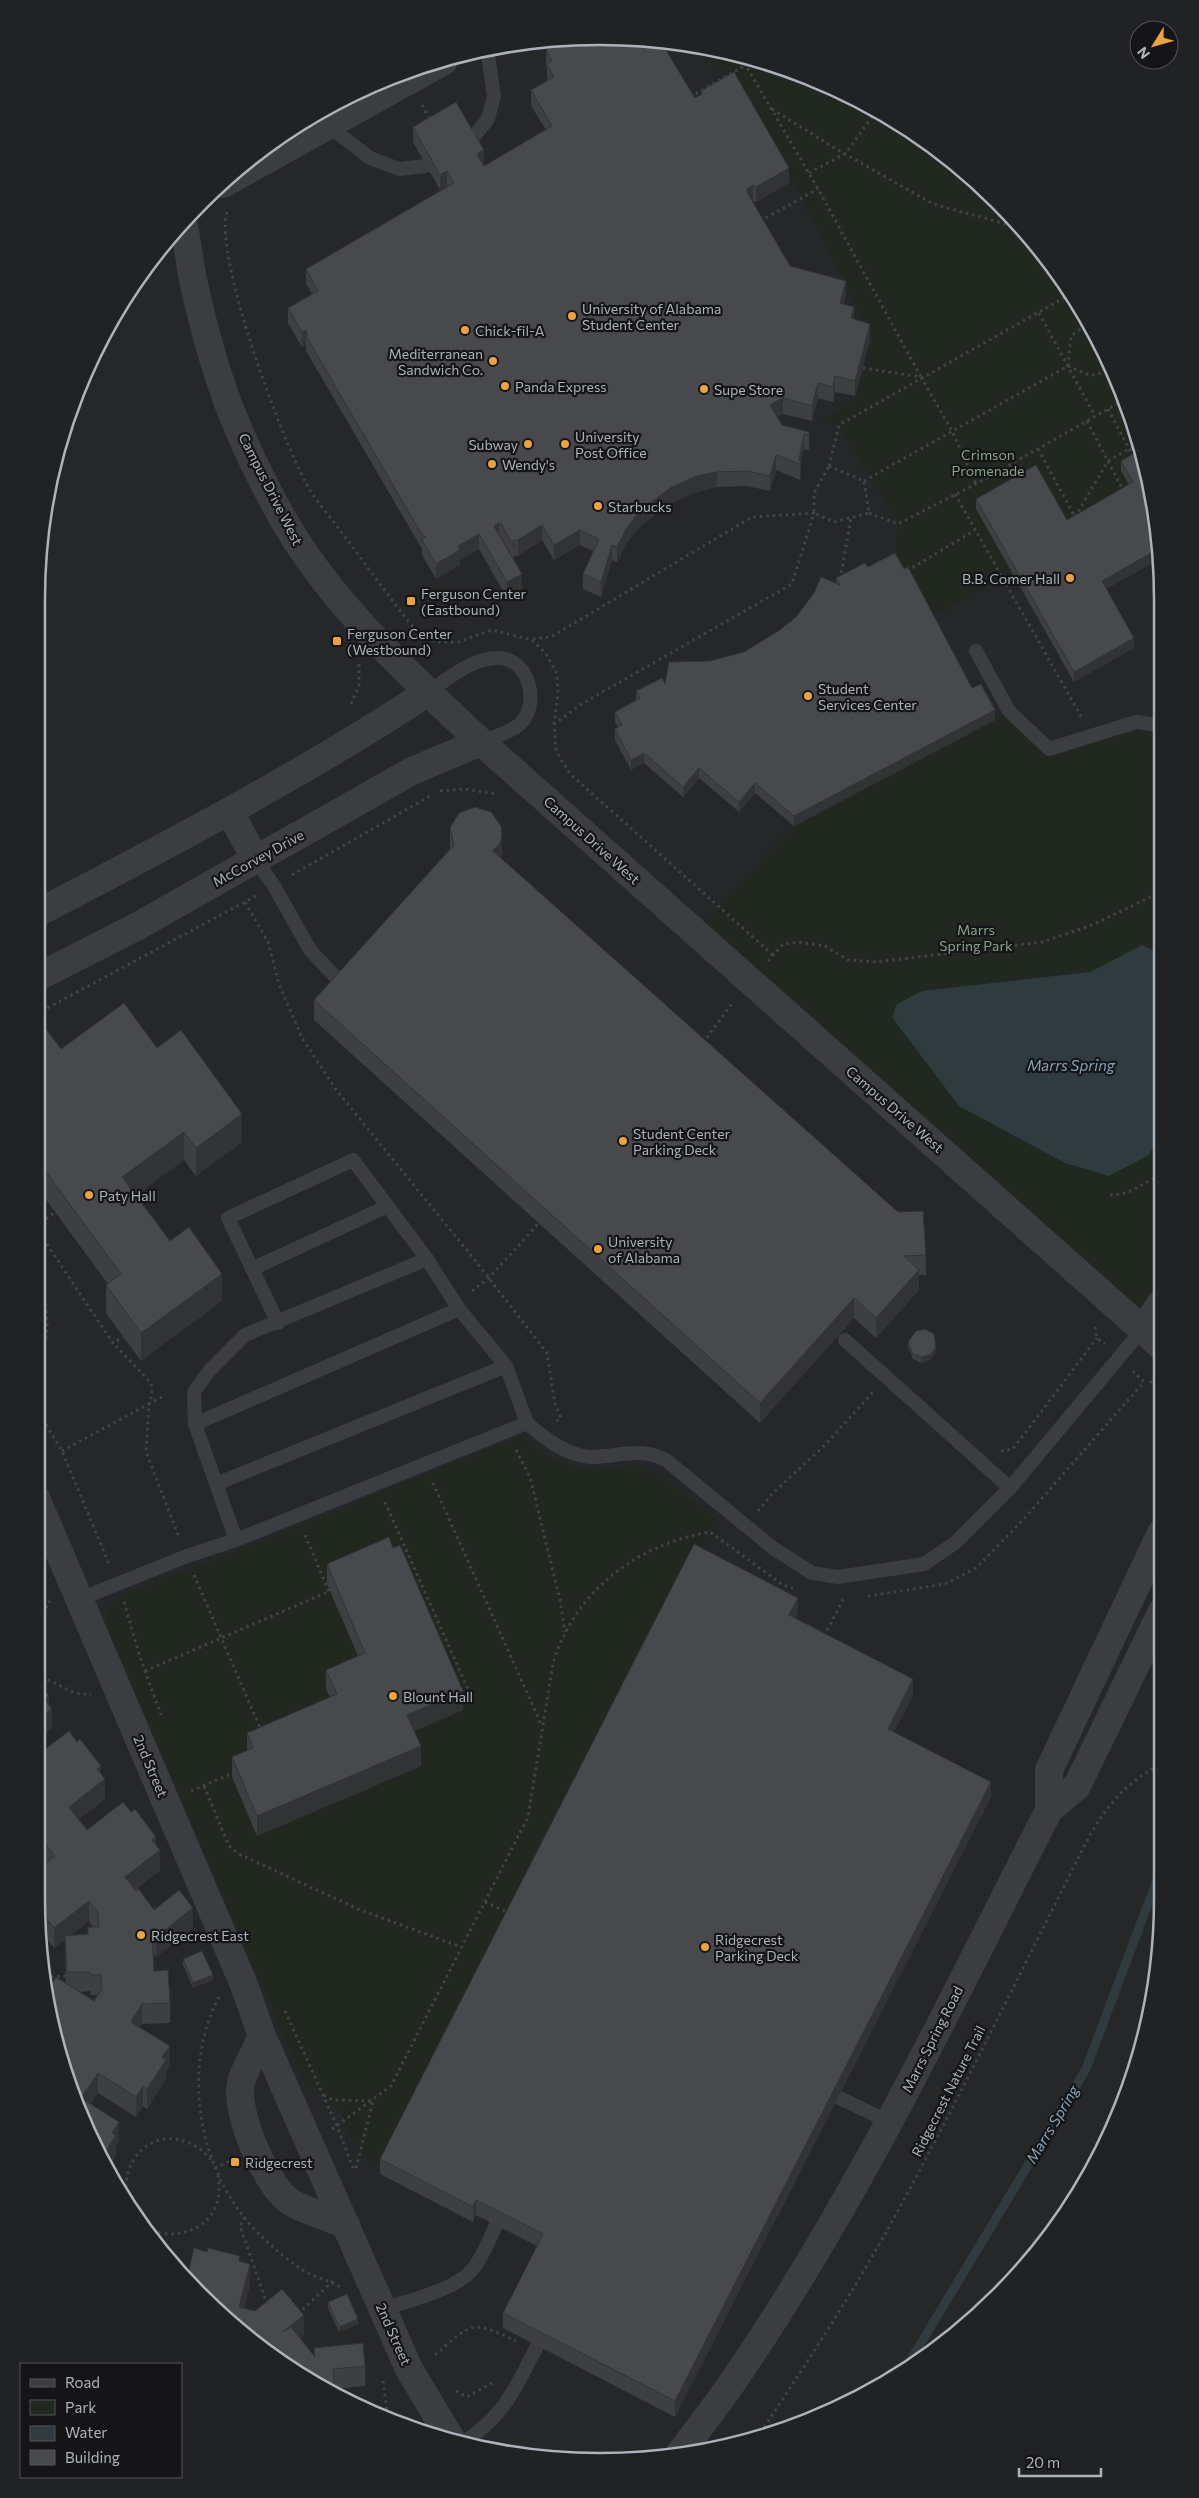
<svg xmlns="http://www.w3.org/2000/svg" width="1199" height="2498" viewBox="0 0 1199 2498" font-family="Commissioner,sans-serif">
	<rect width="100%" height="100%" fill="#1a1a1c"/>
	<path fill="#262729" d="M600,36L710,47L815,79L942,152L1046,256L1120,384L1158,526L1163,1899L1152,2009L1120,2114L1068,2211L1023,2270L942,2346L849,2404L746,2442L673,2457L563,2461L489,2451L384,2419L318,2386L228,2322L153,2242L112,2180L66,2080L47,2008L36,1898V599L47,489L79,384L131,286L201,201L287,131L384,79L490,47Z"/>
	<g fill="#202820">
		<path d="M693,45L710,47L815,79L942,152L1046,256L1120,384L1149,492L932,617L895,563L898,523L839,426L822,422L858,397L873,338L793,181L738,84Z"/>
		<path d="M1009,711L1049,748L1136,722L1159,725L1161,1308L1142,1330L696,933L794,826L995,720Z"/>
		<path d="M519,1436L545,1455L575,1467L597,1471L632,1465L646,1466L716,1519L375,2167L353,2141L343,2115L307,2083L300,2072L108,1629C106,1615 110,1607 118,1596L218,1559Z"/>
	</g>
	<path fill="#303b40" d="M1142,945L1159,953L1160,1134L1149,1155L1109,1176L1065,1163L959,1106L892,1017L897,1004L922,991L1090,972Z"/>
	<g fill="none" stroke-linecap="round" stroke-linejoin="round">
		<path stroke="#303b40" stroke-width="9" d="M906,2368L1086,2069L1163,1864"/>
		<g stroke="#414448" stroke-width="3" stroke-dasharray="2.5 4" stroke-linecap="butt">
			<path d="M508,53L525,44"/>
			<path d="M741,57L818,189L921,377"/>
			<path d="M690,97L746,65"/>
			<path d="M422,105L430,120"/>
			<path d="M772,109L833,147L933,204L1017,227"/>
			<path d="M809,173L846,153L871,118L876,114"/>
			<path d="M227,212C214,258 281,437 306,483C314,499 328,514 339,529C363,561 387,594 412,626L435,642H458L492,630L532,640L546,654L557,674L558,695L554,724L556,751L570,774L773,955"/>
			<path d="M761,218L762,220L818,189"/>
			<path d="M1039,313L1095,416"/>
			<path d="M1068,366L1071,336L1086,325"/>
			<path d="M863,368L921,377L952,431L976,484"/>
			<path d="M1108,409L1134,458"/>
			<path d="M1087,421L1124,492"/>
			<path d="M1038,449L1075,517"/>
			<path d="M829,466L839,425L1069,295"/>
			<path d="M829,466L864,481L869,513L834,522L814,513V493Z"/>
			<path d="M864,481L1068,366C1088,374 1090,380 1111,368"/>
			<path d="M955,494L1082,718"/>
			<path d="M869,513L898,524L976,484L1124,400"/>
			<path d="M1075,517L1108,461L1136,445"/>
			<path d="M907,571L975,530"/>
			<path d="M839,579L842,569L851,518"/>
			<path d="M533,639L551,637L752,517L814,513L792,584L583,703L554,724"/>
			<path d="M351,704L359,685V664"/>
			<path d="M440,791L464,789L495,794"/>
			<path d="M292,875L430,796"/>
			<path d="M245,902L268,942L279,984L302,1038L337,1091L474,1259L547,1353L555,1404L561,1418L557,1421"/>
			<path d="M768,961L783,944L799,942L825,946L848,960L876,962L1043,942L1092,925L1159,893"/>
			<path d="M36,1014L256,896"/>
			<path d="M703,1043L733,1002"/>
			<path d="M1110,1195L1127,1193L1160,1175"/>
			<path d="M36,1227L55,1212"/>
			<path d="M36,1228L113,1343L123,1337"/>
			<path d="M472,1291L489,1278L538,1224"/>
			<path d="M1095,1327L1097,1338L1105,1344"/>
			<path d="M36,1363C57,1328 43,1302 36,1266"/>
			<path d="M1150,1383L1159,1372"/>
			<path d="M162,1397L149,1404L146,1452L179,1537"/>
			<path d="M36,1408L62,1451L110,1566"/>
			<path d="M516,1450L530,1477L560,1600L565,1632"/>
			<path d="M62,1451L149,1404L152,1394L151,1383L113,1343"/>
			<path d="M1001,1451L1013,1449L1097,1338"/>
			<path d="M433,1483L541,1724"/>
			<path d="M385,1502L471,1696L461,1701"/>
			<path d="M758,1511L772,1494L825,1445L873,1392"/>
			<path d="M305,1535L329,1592"/>
			<path d="M194,1575L261,1730"/>
			<path d="M868,1596L945,1584L976,1568L1022,1521L1144,1382L1133,1371"/>
			<path d="M124,1602L140,1657L161,1715"/>
			<path d="M36,1625L50,1601"/>
			<path d="M824,1636L844,1598"/>
			<path d="M145,1671L330,1591"/>
			<path d="M36,1674L75,1693L91,1695"/>
			<path d="M204,1786L229,1846L239,1854L358,1909L461,1947"/>
			<path d="M191,1791L235,1772"/>
			<path d="M485,1902L509,1913"/>
			<path d="M44,1977L66,1976"/>
			<path d="M219,1997C180,2070 199,2174 258,2233C271,2246 296,2268 312,2275C324,2280 333,2282 343,2289"/>
			<path d="M285,2011L337,2126L353,2168"/>
			<path d="M324,2095L333,2100L373,2101L355,2172"/>
			<path d="M332,2129L391,2086L528,1817L553,1663C575,1591 637,1544 710,1532L783,1585L793,1588"/>
			<path d="M215,2168L230,2161"/>
			<path d="M118,2189L125,2179"/>
			<path d="M129,2206C116,2168 146,2127 187,2142C198,2146 205,2153 212,2161"/>
			<path d="M245,2217L240,2226L267,2304"/>
			<path d="M137,2218C158,2245 207,2236 217,2203C220,2194 219,2185 218,2176"/>
			<path d="M298,2314L334,2280"/>
			<path d="M435,2355C472,2323 470,2319 516,2341"/>
			<path d="M383,2381L388,2420"/>
			<path d="M456,2391L467,2397L492,2383"/>
			<path d="M757,2438C799,2374 842,2310 880,2243C955,2109 1021,1970 1091,1833C1113,1798 1126,1784 1162,1763"/>
		</g>
		<g stroke="#3b3d41" stroke-width="14">
			<path d="M327,125L370,158L399,169L426,166"/>
			<path d="M470,141L488,119L494,96L487,48"/>
			<path d="M976,651L1009,711L1049,749L1136,722L1159,725"/>
			<path d="M428,692C448,679 472,658 497,658C529,657 541,704 520,724C510,733 493,737 481,742"/>
			<path d="M255,859L274,886L310,950L344,986"/>
			<path d="M252,1269L388,1206"/>
			<path d="M278,1323L228,1218L353,1160L427,1259L459,1309L506,1366L527,1423"/>
			<path d="M845,1340L1010,1488"/>
			<path d="M195,1424L459,1309"/>
			<path d="M216,1484L506,1366"/>
			<path d="M236,1540L195,1424L194,1392L209,1371L245,1335L427,1259"/>
			<path d="M80,1599L187,1556L236,1540L527,1423C544,1438 567,1456 591,1457C620,1457 638,1446 666,1460L773,1548L812,1573L838,1577L924,1564L955,1543L1010,1488L1142,1330"/>
			<path d="M838,2097L889,2122"/>
			<path d="M383,2309C408,2301 455,2290 472,2270C483,2257 489,2240 496,2225"/>
			<path d="M463,2443C505,2415 515,2389 537,2346"/>
		</g>
		<g stroke="#3b3d41" stroke-width="28">
			<path d="M223,184L444,61"/>
			<path d="M183,223C188,242 189,261 193,279C202,322 214,366 229,406C246,450 275,509 301,548C350,621 417,682 481,742L1161,1346"/>
			<path d="M230,812L255,859"/>
			<path d="M36,914C169,844 303,775 428,692"/>
			<path d="M36,978L136,927L412,771L481,742"/>
			<path d="M1142,1330L1161,1303"/>
			<path d="M36,1498L244,1985L262,2036"/>
			<path d="M1049,1810V1770L1161,1533"/>
			<path d="M346,2225C331,2218 300,2209 289,2201C265,2183 234,2111 241,2082C246,2067 255,2051 262,2036L409,2369L451,2439"/>
			<path d="M678,2456C697,2430 718,2404 736,2377C858,2199 951,2002 1049,1810L1077,1786L1162,1611"/>
		</g>
	</g>
	<g fill="#3d3f41" fill-rule="evenodd">
		<path d="M600,36L695,98L701,94V91L789,183L756,202L752,201L790,266L846,296L843,304L854,319L870,339L855,396L835,392L833,402L818,398L812,421L783,414L777,417L782,425L809,432V450L804,449L801,462V477L800,480L776,470L770,491L747,486L717,487L696,492L670,504L639,527L626,544L617,562L612,560L601,597L583,589V574L593,551L580,545L554,560L542,540L518,556H514V560L522,589L507,598L479,549L460,560V565L436,579L422,555V549L306,351V345L302,347L288,323V308L312,294L306,284V269L448,187L447,186L440,190L413,142V127L484,165V166L546,130L531,106V90L548,81L547,79V68L546,66V50L561,41L560,40Z"/>
		<path d="M1121,461L1158,526V560L1106,589L1134,648L1074,682L976,509V499L1067,520L1129,485L1121,471Z"/>
		<path d="M868,567L972,688L995,720L794,826L755,793L739,812L699,778L683,797L644,763L631,770L615,740V729L618,727L615,722V712L636,700V691L665,684L710,661L744,652L780,630L836,583V578Z"/>
		<path d="M450,828L502,855L501,858L926,1255V1275H919V1290L876,1338L854,1318L760,1423L314,1020V1000L450,849Z"/>
		<path d="M36,1016L61,1049L157,1048L242,1142L196,1176L184,1160L136,1195L170,1241L222,1301L141,1361L106,1313V1285L108,1284L36,1186Z"/>
		<path d="M908,1342L936,1353L930,1360L921,1363L913,1359L908,1347Z"/>
		<path d="M327,1564L463,1710L414,1731L421,1766L257,1836L232,1777V1757L247,1751V1733L330,1698L326,1689V1670L358,1656L327,1584Z"/>
		<path d="M798,1613L795,1618L913,1695L894,1732L991,1797L675,2417L503,2328V2313L537,2246L476,2215L473,2222L380,2174V2159Z"/>
		<path d="M36,1756L101,1773L105,1799L79,1819L87,1830L156,1845L160,1870L135,1890L154,1910L193,1928L156,1957L153,1953L154,1971L170,2003V2023L142,2024L140,2028L170,2066L166,2072V2079L147,2109L143,2106L136,2117L98,2093L90,2104L119,2142L116,2146V2155L107,2170L66,2080L47,2008L49,1988L66,1984L65,1956V1940L54,1948L46,1938L43,1941L40,1938L36,1898L45,1864L36,1852ZM89,1921L93,1927H88V1934L71,1935ZM90,1991L91,1995H98L94,2001L79,1992Z"/>
		<path d="M183,1959L213,1980L193,1988L183,1965Z"/>
		<path d="M240,2261L250,2284L244,2308L304,2335L300,2338L314,2355V2348L365,2366V2386L334,2389L228,2322Z"/>
		<path d="M328,2302L358,2324L339,2332L328,2308Z"/>
	</g>
	<g fill="#323335">
		<path d="M484,150V165L477,154Z"/>
		<path d="M789,168V183L756,202V187Z"/>
		<path d="M447,171V186L440,190V175Z"/>
		<path d="M753,185V201L747,204V189Z"/>
		<path d="M846,281V296L840,318V303Z"/>
		<path d="M854,307V322L851,318Z"/>
		<path d="M870,324V339L855,396V381Z"/>
		<path d="M306,330V345L302,347V332Z"/>
		<path d="M835,376V392L833,402V387Z"/>
		<path d="M818,383V398L812,421V406Z"/>
		<path d="M783,398V414L770,421V405Z"/>
		<path d="M804,434V449L801,462V477L800,480V464L799,460Z"/>
		<path d="M776,455V470L770,491V476Z"/>
		<path d="M717,472V487L696,492L670,504L639,527L626,544L617,562V547L626,529L639,512L670,488L696,476Z"/>
		<path d="M499,523V538L494,526Z"/>
		<path d="M542,525V540L518,556V540Z"/>
		<path d="M580,530V545L554,560V545Z"/>
		<path d="M479,534V549L460,560V565L436,579V564L458,546Z"/>
		<path d="M612,545V560L601,597V582Z"/>
		<path d="M1158,549V560L1102,591V581Z"/>
		<path d="M522,574V589L507,598V582Z"/>
		<path d="M1134,638V648L1074,682V672Z"/>
		<path d="M995,710V720L794,826V816Z"/>
		<path d="M644,753V763L631,770V760Z"/>
		<path d="M699,768V778L683,797V787Z"/>
		<path d="M755,783V793L739,812V802Z"/>
		<path d="M502,835V855L500,863L493,851Z"/>
		<path d="M242,1114V1142L196,1176V1148Z"/>
		<path d="M184,1132V1160L122,1205V1177Z"/>
		<path d="M919,1270V1290L876,1338V1318Z"/>
		<path d="M222,1274V1301L141,1361V1333Z"/>
		<path d="M854,1298V1318L760,1423V1403Z"/>
		<path d="M936,1348V1353L930,1360L921,1363V1357Z"/>
		<path d="M798,1598V1613L789,1630V1615Z"/>
		<path d="M913,1679V1695L888,1744V1729Z"/>
		<path d="M463,1691V1710L407,1734V1715Z"/>
		<path d="M49,1696V1711L52,1709V1729L36,1741V1721L44,1699Z"/>
		<path d="M421,1746V1766L257,1836V1816Z"/>
		<path d="M101,1766V1783L105,1779V1799L69,1827V1807L97,1769Z"/>
		<path d="M991,1782V1797L675,2417V2401Z"/>
		<path d="M156,1837V1853L160,1850V1870L125,1897V1877L152,1840Z"/>
		<path d="M89,1901V1921L54,1948V1928Z"/>
		<path d="M193,1908V1928L156,1957V1937Z"/>
		<path d="M46,1918V1938L43,1941V1921Z"/>
		<path d="M213,1975V1980L193,1988V1983Z"/>
		<path d="M142,2004V2024L131,2042V2022Z"/>
		<path d="M170,2046V2066L166,2072V2079L147,2109V2089L162,2057Z"/>
		<path d="M98,2073V2093L83,2116L81,2098Z"/>
		<path d="M143,2086V2106L136,2117V2097Z"/>
		<path d="M119,2122V2142L116,2146V2155L107,2170L102,2158L112,2133Z"/>
		<path d="M476,2200V2215L473,2222V2207Z"/>
		<path d="M250,2264V2284L239,2326V2307Z"/>
		<path d="M304,2315V2335L283,2352V2332Z"/>
		<path d="M358,2319V2324L339,2332V2327Z"/>
	</g>
	<g fill="#47494c" stroke="#323335">
		<path d="M600,36L661,42L695,98L702,94L701,91L734,72L789,168L756,187L753,185L747,189V192L790,266L846,281L840,303L854,307L851,318L870,324L855,381L835,376L833,387L818,383L812,406L783,398L770,405L782,425L809,432V435L804,434L799,460L801,462L800,464L776,455L770,476L747,471L717,472L696,476L670,488L639,512L626,529L617,547L612,545L601,582L583,574L599,539L580,530L554,545L542,525L518,540L513,541L514,546L501,524L499,523L494,526L522,574L507,582L479,534L458,546L460,550L436,564L422,540L426,537L421,533L306,336L308,335L306,330L302,332L288,308L318,291L306,269L454,183L447,171L440,175L413,127L456,102L484,150L477,154L484,166L552,126L531,90L554,77L547,64L552,61L546,50L564,40Z"/>
		<path d="M1138,451L1158,526V549L1102,581L1134,638L1074,672L976,499L1036,465L1067,520L1133,482L1121,461Z"/>
		<path d="M895,553L904,569L908,567L972,688L981,684L995,710L794,816L755,783L739,802L699,768L683,787L644,753L631,760L615,729L622,725L615,712L640,698L636,691L662,678L665,684L669,662L710,661L744,652L780,630L796,617L814,593L821,577L840,585L836,578L865,563L868,567Z"/>
		<path d="M475,807L491,812L501,826L502,835L500,843L493,851L898,1212L923,1211L926,1255L904,1256L919,1270L876,1318L854,1298L760,1403L314,1000L454,845L450,828L459,813Z"/>
		<path d="M124,1003L157,1048L181,1030L242,1114L196,1148L184,1132L122,1177L170,1241L189,1227L222,1274L141,1333L106,1285L121,1274L36,1158V1016L61,1049Z"/>
		<path d="M925,1329L934,1334L936,1348L930,1355L921,1357L913,1354L908,1342L916,1331Z"/>
		<path d="M389,1537L393,1548L400,1545L463,1691L407,1715L421,1746L257,1816L232,1757L253,1748L247,1733L337,1694L326,1670L365,1653L327,1564Z"/>
		<path d="M694,1544L798,1598L789,1615L913,1679L888,1729L991,1782L675,2401L503,2313L543,2234L476,2200L473,2207L380,2159Z"/>
		<path d="M36,1679L49,1696L44,1699L52,1709L36,1721Z"/>
		<path d="M69,1731L77,1742L80,1739L101,1766L97,1769L105,1779L69,1807L87,1830L123,1802L131,1812L135,1809L156,1837L152,1840L160,1850L125,1877L136,1891L138,1888L154,1910L179,1890L193,1908L156,1937L152,1932L154,1971L168,1970L170,2003L142,2004L131,2022L170,2046L162,2057L166,2060L147,2089L143,2086L136,2097L98,2073L81,2098L119,2122L112,2133L116,2135L102,2158L66,2080L60,2058L65,2051L57,2046L47,2008L45,1987L46,1986L49,1988L56,1977L94,2001L102,1989L101,1975H91L90,1972H67L65,1936L88,1934V1927H99L98,1913L89,1901L54,1928L46,1918L43,1921L38,1915L36,1898V1870L55,1856L36,1832V1756Z"/>
		<path d="M202,1951L213,1975L193,1983L183,1959Z"/>
		<path d="M152,2240L164,2243L162,2251L153,2242Z"/>
		<path d="M194,2248L207,2252L208,2248L240,2256L239,2261L250,2264L239,2307L255,2311L282,2289L304,2315L283,2332L291,2327L315,2357L314,2348L363,2343L365,2366L333,2369L335,2395L318,2386L228,2322L187,2278Z"/>
		<path d="M347,2294L358,2319L339,2327L328,2302Z"/>
		<path d="M381,2412L382,2418L372,2413Z"/>
	</g>
	<g fill="#eda242" stroke="#151517" stroke-width="2">
		<circle cx="572" cy="316" r="5"/>
		<circle cx="465" cy="330" r="5"/>
		<circle cx="493" cy="361" r="5"/>
		<circle cx="505" cy="386" r="5"/>
		<circle cx="704" cy="389" r="5"/>
		<circle cx="528" cy="444" r="5"/>
		<circle cx="565" cy="444" r="5"/>
		<circle cx="492" cy="464" r="5"/>
		<circle cx="598" cy="506" r="5"/>
		<circle cx="1070" cy="578" r="5"/>
		<rect x="406" y="596" width="10" height="10" rx="2.5"/>
		<rect x="332" y="636" width="10" height="10" rx="2.5"/>
		<circle cx="808" cy="696" r="5"/>
		<circle cx="623" cy="1141" r="5"/>
		<circle cx="89" cy="1195" r="5"/>
		<circle cx="598" cy="1249" r="5"/>
		<circle cx="393" cy="1696" r="5"/>
		<circle cx="141" cy="1935" r="5"/>
		<circle cx="705" cy="1947" r="5"/>
		<rect x="230" y="2157" width="10" height="10" rx="2.5"/>
	</g>
	<g text-anchor="middle" dominant-baseline="central" stroke-width="4.5" stroke-linejoin="round" paint-order="stroke">
		<g font-size="14" fill="#adb3bb" stroke="#151517" text-anchor="start">
			<text x="582" y="308">University of Alabama<tspan x="582" dy="16">Student Center</tspan></text>
			<text x="475" y="330">Chick-fil-A</text>
			<text x="483" y="353" text-anchor="end">Mediterranean<tspan x="483" dy="16">Sandwich Co.</tspan></text>
			<text x="515" y="386">Panda Express</text>
			<text x="714" y="389">Supe Store</text>
			<text x="575" y="436">University<tspan x="575" dy="16">Post Office</tspan></text>
			<text x="518" y="444" text-anchor="end">Subway</text>
			<text x="502" y="464">Wendy's</text>
			<text x="608" y="506">Starbucks</text>
			<text x="1060" y="578" text-anchor="end">B.B. Comer Hall</text>
			<text x="421" y="593">Ferguson Center<tspan x="421" dy="16">(Eastbound)</tspan></text>
			<text x="347" y="633">Ferguson Center<tspan x="347" dy="16">(Westbound)</tspan></text>
			<text x="818" y="688">Student<tspan x="818" dy="16">Services Center</tspan></text>
			<text x="633" y="1133">Student Center<tspan x="633" dy="16">Parking Deck</tspan></text>
			<text x="99" y="1195">Paty Hall</text>
			<text x="608" y="1241">University<tspan x="608" dy="16">of Alabama</tspan></text>
			<text x="403" y="1696">Blount Hall</text>
			<text x="151" y="1935">Ridgecrest East</text>
			<text x="715" y="1939">Ridgecrest<tspan x="715" dy="16">Parking Deck</tspan></text>
			<text x="245" y="2162">Ridgecrest</text>
		</g>
		<g font-size="14" fill="#86a585" stroke="#151517">
			<text x="988" y="454">Crimson<tspan x="988" dy="16">Promenade</tspan></text>
			<text x="976" y="929">Marrs<tspan x="976" dy="16">Spring Park</tspan></text>
		</g>
		<g font-size="14" fill="#adb3bb" stroke="#151517">
			<text transform="translate(271 489) rotate(63)">Campus Drive West</text>
			<text transform="translate(592 840) rotate(42)">Campus Drive West</text>
			<text transform="translate(258 858) rotate(-29)">McCorvey Drive</text>
			<text transform="translate(895 1109) rotate(41)">Campus Drive West</text>
			<text transform="translate(151 1766) rotate(67)">2nd Street</text>
			<text transform="translate(932 2039) rotate(-63)">Marrs Spring Road</text>
			<text transform="translate(948 2091) rotate(-63)">Ridgecrest Nature Trail</text>
			<text transform="translate(394 2334) rotate(66)">2nd Street</text>
		</g>
		<g font-size="15" font-style="italic" fill="#86a4b5" stroke="#151517">
			<text x="1071" y="1065">Marrs Spring</text>
			<text transform="translate(1052 2124) rotate(-59)">Marrs Spring</text>
		</g>
	</g>
	<path d="M0 0H1199V2498H0ZM599 45H600A554 554 0 0 1 1154 599V1899A554 554 0 0 1 600 2453H599A554 554 0 0 1 45 1899V599A554 554 0 0 1 599 45Z" fill="#212224" fill-rule="evenodd"/>
	<path fill="none" stroke="#adb3bb" stroke-width="2.5" d="M599 45H600A554 554 0 0 1 1154 599V1899A554 554 0 0 1 600 2453H599A554 554 0 0 1 45 1899V599A554 554 0 0 1 599 45Z"/>
	<rect x="20" y="2363" width="162" height="115" fill="#151517" stroke="#525459"/>
	<rect x="30" y="2379" width="25" height="8" fill="#3b3d41" stroke="#525459"/>
	<text x="65" y="2388" font-size="15" fill="#adb3bb">Road</text>
	<rect x="30" y="2400" width="25" height="15" fill="#202820" stroke="#525459"/>
	<text x="65" y="2413" font-size="15" fill="#adb3bb">Park</text>
	<rect x="30" y="2426" width="25" height="15" fill="#303b40" stroke="#525459"/>
	<text x="65" y="2438" font-size="15" fill="#adb3bb">Water</text>
	<rect x="30" y="2450" width="25" height="15" fill="#47494c" stroke="#525459"/>
	<text x="65" y="2463" font-size="15" fill="#adb3bb">Building</text>
	<g transform="translate(1154 45) rotate(233)"><circle r="24" fill="#151517" stroke="#525459"/>
	<path d="M0-4L9 19L0 12L-9 19Z" fill="#eda242"/>
	<text y="-8" font-size="14" font-weight="bold" text-anchor="middle" fill="#adb3bb">N</text>
	</g>
	<path d="M1019 2468v8h82v-8" fill="none" stroke="#adb3bb" stroke-width="2.5"/>
	<text x="1026" y="2468" font-size="15" fill="#adb3bb" stroke="#151517" stroke-width="4" paint-order="stroke">20 m</text>
</svg>
